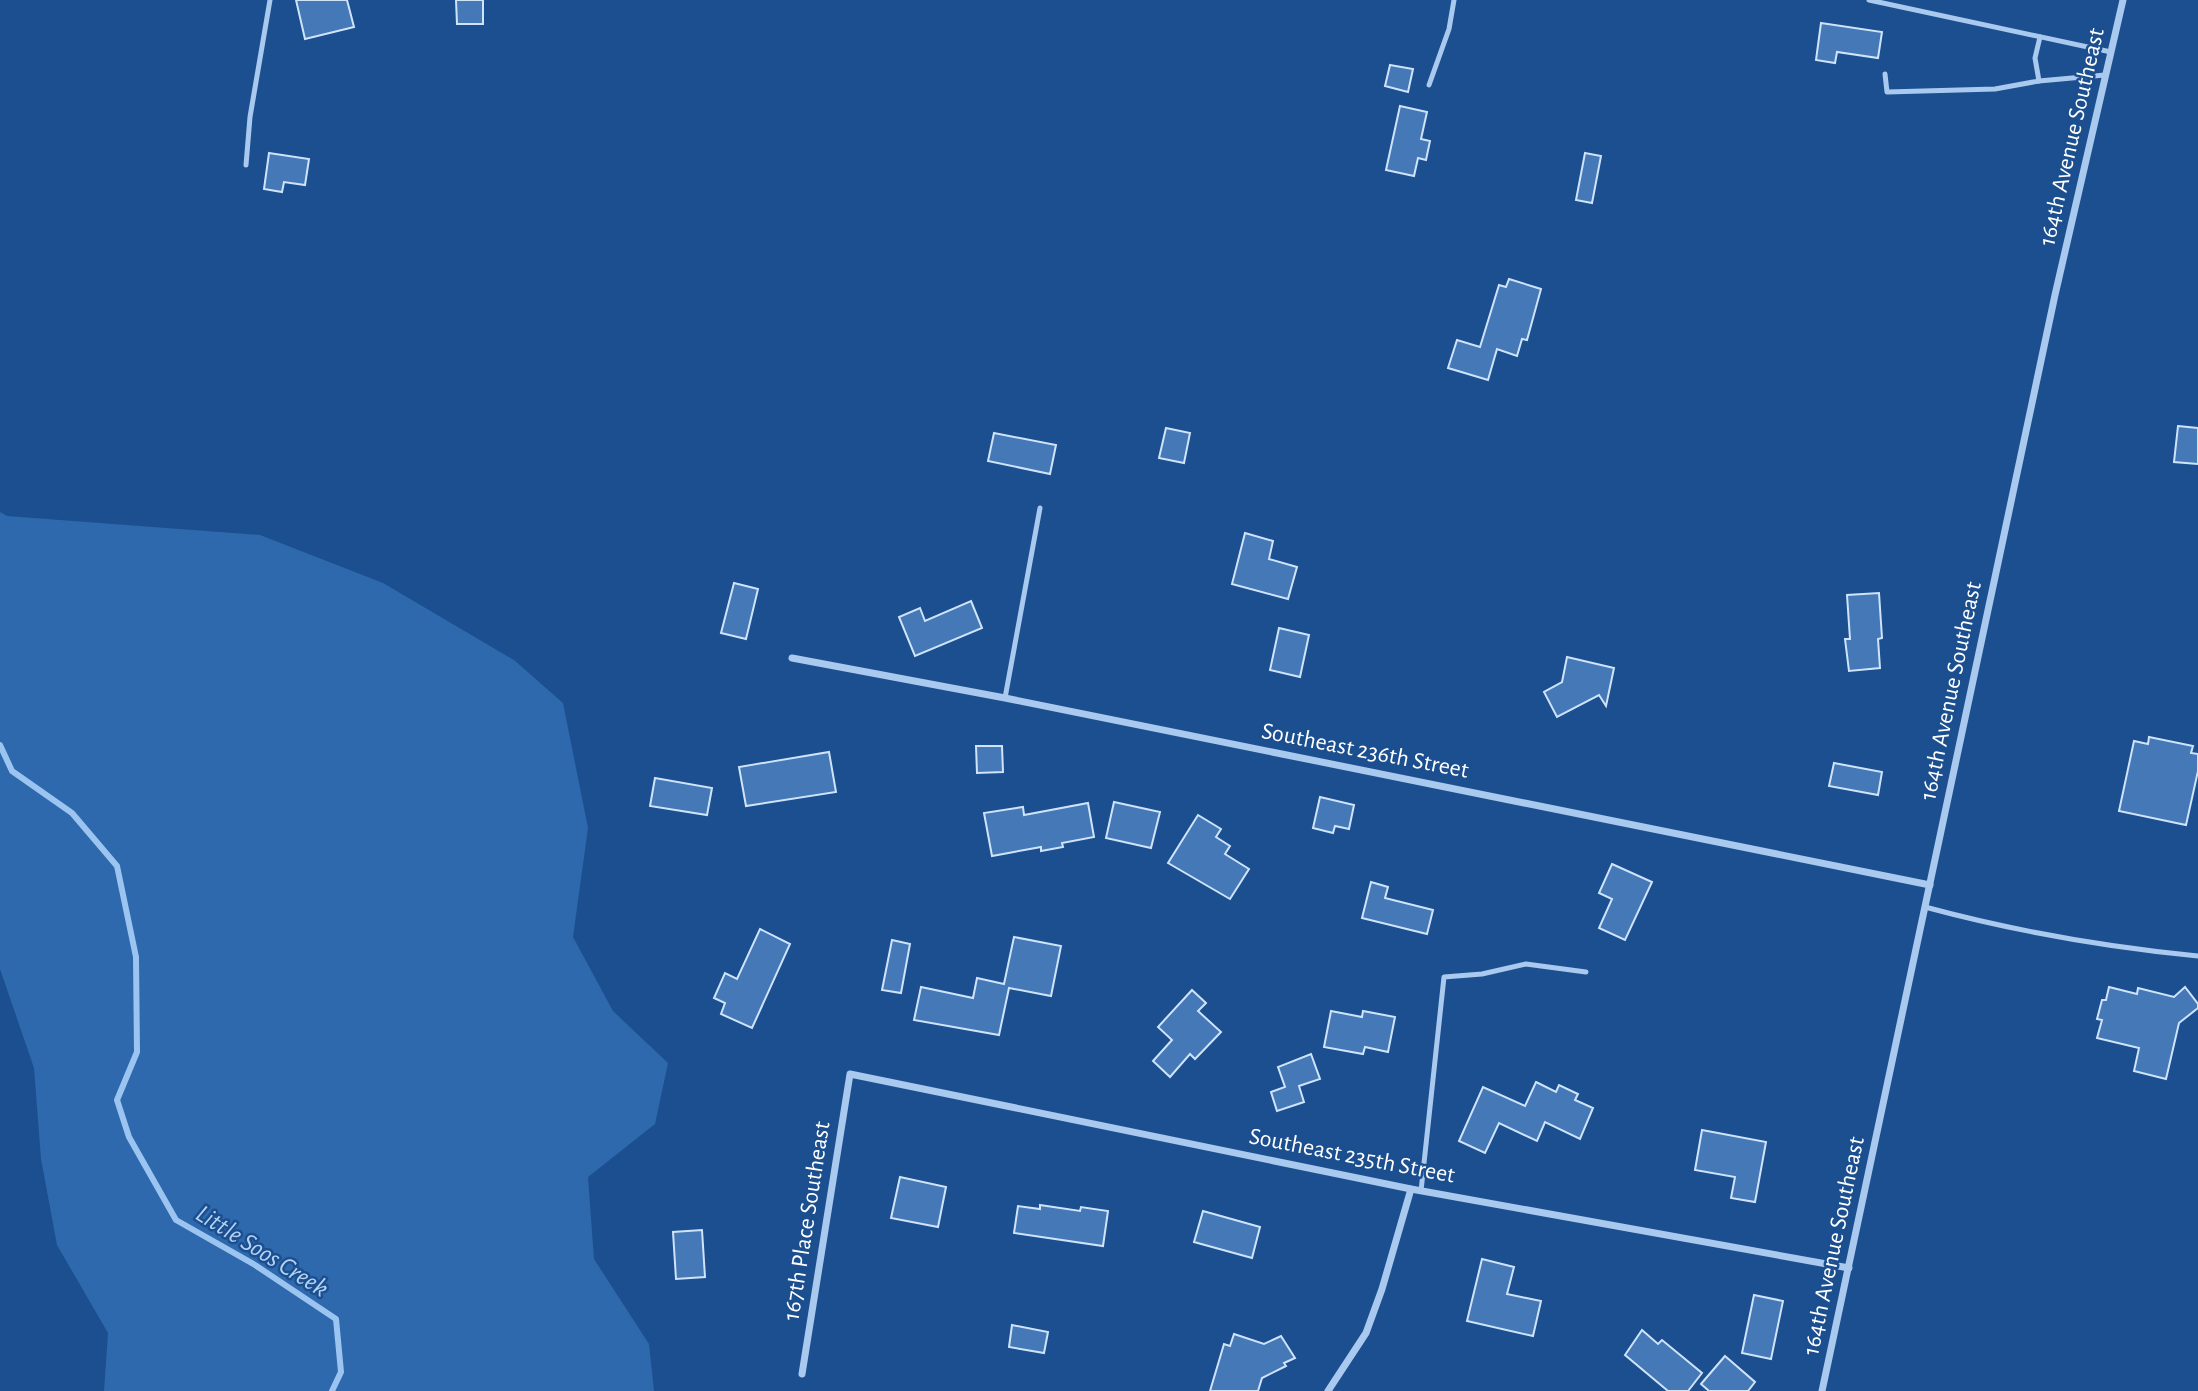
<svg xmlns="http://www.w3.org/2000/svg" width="2198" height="1391" viewBox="0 0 2198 1391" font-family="'Alegreya Sans',sans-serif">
	<rect width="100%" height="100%" fill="#1b4f8f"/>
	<path fill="#2e69ad" d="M0,512L7,516L260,535L383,583L514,660L563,703L588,828L573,937L613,1011L668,1063L655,1124L588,1177L594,1259L649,1344L654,1391H104L108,1333L57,1245L41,1159L34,1068L0,969Z"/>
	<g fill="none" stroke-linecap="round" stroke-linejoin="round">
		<path stroke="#9cc4f0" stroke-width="6" d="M0,745L12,771L72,813L117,866L136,957L137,1052L117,1100L129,1137L176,1220L255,1265L336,1319L341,1372L332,1391"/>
	</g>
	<g fill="#4478b7" stroke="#cfe3fa" stroke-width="2">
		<path d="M296,0H347L354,27L305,39Z"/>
		<path d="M456,0H483V24H457Z"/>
		<path d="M1821,23L1882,32L1878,58L1837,52L1835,63L1816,60Z"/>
		<path d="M1390,65L1413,69L1408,92L1385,86Z"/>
		<path d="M1400,106L1427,112L1421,139L1430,141L1426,160L1418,158L1414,176L1386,170Z"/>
		<path d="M269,153L309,159L305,185L284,182L282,192L264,189Z"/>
		<path d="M1585,153L1601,156L1592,203L1576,200Z"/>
		<path d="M1509,279L1541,289L1527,340L1522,339L1517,356L1497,349L1488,380L1448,368L1457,340L1480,347L1499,285L1506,287Z"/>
		<path d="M2178,426L2198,428V464L2174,462Z"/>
		<path d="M1166,428L1190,433L1184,463L1159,458Z"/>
		<path d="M994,433L1056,445L1050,474L988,461Z"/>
		<path d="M1245,533L1273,541L1269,559L1297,567L1288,599L1232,584Z"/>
		<path d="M734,583L758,589L746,639L721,633Z"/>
		<path d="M1879,593L1882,638L1878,639L1880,668L1849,671L1845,639H1850L1847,595Z"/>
		<path d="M971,601L982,628L915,656L899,617L920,608L925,621Z"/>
		<path d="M1279,628L1309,635L1300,677L1270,670Z"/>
		<path d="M1567,657L1614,668L1606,706L1599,695L1557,717L1544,692L1562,682Z"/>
		<path d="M2149,737L2193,746L2191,753L2198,754V771L2186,825L2119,811L2134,741L2148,744Z"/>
		<path d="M976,746H1002L1003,772L977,773Z"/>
		<path d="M829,752L836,792L746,806L739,767Z"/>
		<path d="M1834,763L1882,772L1878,795L1829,786Z"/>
		<path d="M655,778L712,788L707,815L650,806Z"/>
		<path d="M1320,797L1354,805L1349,829L1335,826L1333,833L1313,828Z"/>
		<path d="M1114,802L1160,812L1151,848L1106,838Z"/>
		<path d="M1088,803L1094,837L1062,843L1063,847L1041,851V847L992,856L984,813L1023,807L1024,815Z"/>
		<path d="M1198,815L1221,829L1216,837L1230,846L1225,854L1249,869L1230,899L1168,863Z"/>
		<path d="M1612,864L1652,882L1625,940L1599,928L1612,899L1599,893Z"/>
		<path d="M1371,882L1388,887L1385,898L1433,910L1427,934L1362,918Z"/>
		<path d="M760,929L790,944L752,1028L721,1014L725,1003L714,998L725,973L737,979Z"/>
		<path d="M1014,937L1061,946L1051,996L1009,988L999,1035L914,1020L921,987L973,998L977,978L1004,984Z"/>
		<path d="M892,940L910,944L901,993L882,990Z"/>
		<path d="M2109,987L2137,994L2138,988L2174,997L2185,987L2198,1004V1008L2179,1023L2166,1079L2134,1071L2139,1048L2097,1038L2102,1020L2097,1019L2102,1000H2106Z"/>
		<path d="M1192,990L1206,1003L1198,1011L1221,1032L1195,1059L1190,1054L1170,1077L1153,1061L1172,1040L1158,1027Z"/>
		<path d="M1331,1011L1362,1017L1363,1011L1395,1017L1388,1052L1365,1047L1363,1054L1324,1047Z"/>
		<path d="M1311,1054L1320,1079L1299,1086L1304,1102L1277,1111L1271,1092L1285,1087L1278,1067Z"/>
		<path d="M1536,1082L1556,1092L1559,1085L1578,1094L1575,1100L1593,1108L1580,1139L1545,1122L1537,1141L1499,1123L1485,1153L1459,1141L1483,1087L1525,1106Z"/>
		<path d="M1702,1130L1766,1142L1755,1202L1731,1198L1735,1177L1695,1170Z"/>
		<path d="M900,1177L946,1187L938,1227L891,1218Z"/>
		<path d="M1040,1205L1080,1211L1081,1207L1108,1211L1103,1246L1014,1233L1018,1206L1040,1209Z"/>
		<path d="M1203,1211L1260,1227L1252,1258L1194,1242Z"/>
		<path d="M702,1230L705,1277L676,1279L673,1232Z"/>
		<path d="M1482,1259L1514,1267L1507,1294L1541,1301L1533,1336L1467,1321Z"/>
		<path d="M1754,1295L1783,1301L1771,1359L1742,1353Z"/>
		<path d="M1012,1325L1048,1332L1044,1353L1009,1347Z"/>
		<path d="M1642,1330L1658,1344L1662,1340L1702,1373L1688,1391H1668L1625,1355Z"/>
		<path d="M1234,1334L1264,1344L1281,1336L1295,1358L1284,1363L1286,1366L1262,1378L1258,1391H1210L1224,1344L1230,1346Z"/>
		<path d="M1725,1356L1755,1382L1748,1391H1709L1701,1384Z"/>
	</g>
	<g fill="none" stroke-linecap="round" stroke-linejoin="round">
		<g stroke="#a9c9ee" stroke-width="5">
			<path d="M1869,0L2111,52"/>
			<path d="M2040,37L2035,58L2039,81L2105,75"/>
			<path d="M1885,74L1887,92L1995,89L2039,81"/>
			<path d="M1429,85L1449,29L1454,0"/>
			<path d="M246,165L250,117L270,0"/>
			<path d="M1005,698L1040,508"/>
			<path d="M1925,907C2014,931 2106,947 2198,956"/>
			<path d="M1421,1191L1444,977L1482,974L1526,964L1586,972"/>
		</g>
		<g stroke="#a9c9ee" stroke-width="7">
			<path d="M792,658L1005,698L1930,885"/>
			<path d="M802,1374L850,1074L1411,1189L1849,1268"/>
			<path d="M1328,1391L1366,1333L1382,1289L1411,1189"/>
			<path d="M1822,1391L2055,295L2123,0"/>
		</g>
	</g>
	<g text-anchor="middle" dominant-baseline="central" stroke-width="5" stroke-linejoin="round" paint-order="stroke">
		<g font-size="24" fill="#fff" stroke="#1b4f8f">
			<text transform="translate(2072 137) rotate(-77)">164th Avenue Southeast</text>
			<text transform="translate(1951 691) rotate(-78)">164th Avenue Southeast</text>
			<text transform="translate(1365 751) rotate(11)">Southeast 236th Street</text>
			<text transform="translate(1352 1156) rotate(11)">Southeast 235th Street</text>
			<text transform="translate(807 1221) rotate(-81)">167th Place Southeast</text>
			<text transform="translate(1834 1246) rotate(-78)">164th Avenue Southeast</text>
		</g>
		<g font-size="26" font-style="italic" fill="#b5d3f5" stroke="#1b4f8f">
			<text transform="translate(262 1251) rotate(32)">Little Soos Creek</text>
		</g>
	</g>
</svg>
